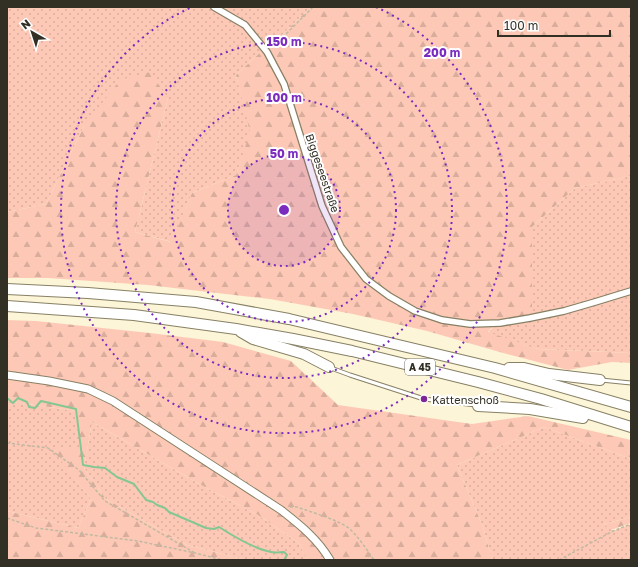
<svg xmlns="http://www.w3.org/2000/svg" width="638" height="567" viewBox="0 0 638 567" font-family="'Golos Text',sans-serif">
	<defs>
		<pattern id="grass-dots" width="8" height="8" patternUnits="userSpaceOnUse"><rect width="8" height="8" fill="#fdc9b6"/><path d="M2 2h.1M6 6h.1" fill="none" stroke="#d9ad9c" stroke-width="1.8" stroke-linecap="round"/></pattern>
		<pattern id="forest-firs" width="22" height="20" patternUnits="userSpaceOnUse"><rect width="22" height="20" fill="#fdc9b6"/><path d="M5 1l3.5 6h-7zM16 11l3.5 6h-7z" fill="#d9ad9c"/></pattern>
	</defs>
	<rect width="100%" height="100%" fill="#fdf5d7"/>
	<g fill="url(#grass-dots)">
		<path d="M7,7H210L244,26L263,50L236,75L251,132L236,175L192,193L172,242L135,232L168,98L84,126L46,204L7,212Z"/>
		<path d="M216,7H311L267,49L246,24Z"/>
		<path d="M631,176V289L563,309L532,316V227L575,188Z"/>
		<path d="M631,292V353L538,349L488,333L494,326H499L529,321L563,313Z"/>
		<path d="M7,401L77,411L81,448H52L91,499L78,528L7,511Z"/>
		<path d="M92,422L203,486L258,515L300,544L306,560H247L187,545L106,499L84,468Z"/>
		<path d="M544,427L631,459V517L604,524L613,531L631,524V560H492L483,527L457,465Z"/>
	</g>
	<g fill="url(#forest-firs)">
		<path d="M311,7H631V176L575,188L532,227V316L497,322L488,332L538,349L631,353V363L612,362L568,370L503,353L427,331L353,314L270,299L148,285L48,278H7V212L46,204L84,126L120,80L150,72L168,98L135,232L171,242L192,193L236,175L250,132L236,75L263,50L267,49Z"/>
		<path d="M7,320L36,321L150,333L223,342L291,361L338,405L472,424L528,416L631,440V459L544,427L457,465L483,527L492,560H306L300,544L258,515L203,486L92,422L84,468L106,499L187,545L247,560H7V511L78,528L91,499L51,448H80L77,411L7,401Z"/>
		<path d="M631,517V523L611,530L604,524Z"/>
	</g>
	<g fill="none" stroke-linecap="round" stroke-linejoin="round">
		<path stroke="#84c792" stroke-width="2" d="M7,398L13,403L18,398L27,402L29,407L35,408L41,401L76,409L83,465L94,467L105,468L117,477L134,484L146,500L153,502L157,505L165,508L169,512L206,528L214,529L219,527C233,536 255,549 271,552C275,553 280,552 284,552L287,555L284,560"/>
		<g stroke="#878065" stroke-width="5">
			<g id="service">
				<path d="M331,368L350,375L424,399L476,405"/>
				<path d="M601,380L631,383"/>
			</g>
		</g>
		<g stroke="#878065" stroke-width="8">
			<path id="minor" d="M214,7L245,25L267,52L284,84L322,206L341,247L366,279L389,296L415,311L442,320L470,324L500,323L530,318L564,311L595,302L631,291"/>
		</g>
		<g stroke="#878065" stroke-width="9">
			<path id="tertiary" d="M7,375L49,381L88,389L113,401L281,510C300,525 318,539 330,560"/>
		</g>
		<g stroke="#878065" stroke-width="12">
			<g id="motorway">
				<path d="M7,289L88,293L196,302L289,319L495,368L631,407"/>
				<path d="M7,306L134,315L236,329L293,339L352,351L478,382L541,399L631,427"/>
				<path d="M241,332L253,339L304,354L329,367"/>
				<path d="M509,368H524L549,374L600,380"/>
				<path d="M478,406L530,409L583,418"/>
			</g>
		</g>
		<g stroke="#c0b9a1" stroke-width="1.5" stroke-dasharray="3 2" stroke-linecap="butt">
			<path d="M272,48L313,7"/>
			<path d="M7,443L48,448L79,470L105,501L195,553"/>
			<path d="M290,507H297C311,512 342,521 351,530C360,539 367,550 374,560"/>
			<path d="M7,518L36,528L138,541L195,553L223,560"/>
			<path d="M559,560L613,531L631,524"/>
		</g>
		<use href="#service" stroke="#fff" stroke-width="3"/>
		<use href="#minor" stroke="#fff" stroke-width="5.5"/>
		<use href="#tertiary" stroke="#fff" stroke-width="7"/>
		<use href="#motorway" stroke="#fff" stroke-width="10"/>
	</g>
	<circle cx="284" cy="210" r="56" fill="#7b2cbf" fill-opacity=".12"/>
	<g fill="none" stroke="#7b2cbf" stroke-width="2" stroke-dasharray="2 4">
		<circle cx="284" cy="210" r="56"/>
		<circle cx="284" cy="210" r="112"/>
		<circle cx="284" cy="210" r="168"/>
		<path d="M376 7A223 223 0 1 1 192 7"/>
	</g>
	<circle fill="#7d2695" stroke="#fff" stroke-width="1.5" cx="424" cy="399" r="4"/>
	<g text-anchor="middle" dominant-baseline="central" stroke-width="4" stroke-linejoin="round" paint-order="stroke">
		<rect fill="#fff" stroke="#706d66" stroke-width="1" x="405" y="359" width="30" height="16" rx="3"/>
		<g font-size="10" font-weight="bold" fill="#322f24">
			<text x="420" y="367">A 45</text>
		</g>
		<g font-size="11" fill="#322f24" stroke="#fff">
			<text transform="translate(323 173) rotate(71)">Biggeseestraße</text>
		</g>
		<g font-size="11" fill="#322f24" stroke="#fff" text-anchor="start">
			<text x="432" y="399">Kattenschoß</text>
		</g>
	</g>
	<circle cx="284" cy="210" r="6" fill="#7b2cbf" stroke="#fff" stroke-width="2"/>
	<g font-size="12" text-anchor="middle" font-weight="bold" fill="#7b2cbf" stroke="#fff" stroke-width="4" stroke-linejoin="round" paint-order="stroke">
		<text x="284" y="46">150 m</text>
		<text x="442" y="57">200 m</text>
		<text x="284" y="102">100 m</text>
		<text x="284" y="158">50 m</text>
	</g>
	<rect width="638" height="567" fill="none" stroke="#322f24" stroke-width="16"/>
	<g transform="translate(32 32) rotate(321)" stroke="#ffffff" stroke-width="3" paint-order="stroke">
	<path d="M0-3L7 15L0 10L-7 15Z" fill="#322f24"/>
	<text y="-6" font-size="11" font-weight="bold" text-anchor="middle" fill="#322f24">N</text>
	</g>
	<path d="M498 30v6h112v-6" fill="none" stroke="#322f24" stroke-width="2"/>
	<text x="504" y="30" font-size="12" fill="#322f24" stroke="#ffffff" stroke-width="3" paint-order="stroke">100 m</text>
</svg>
